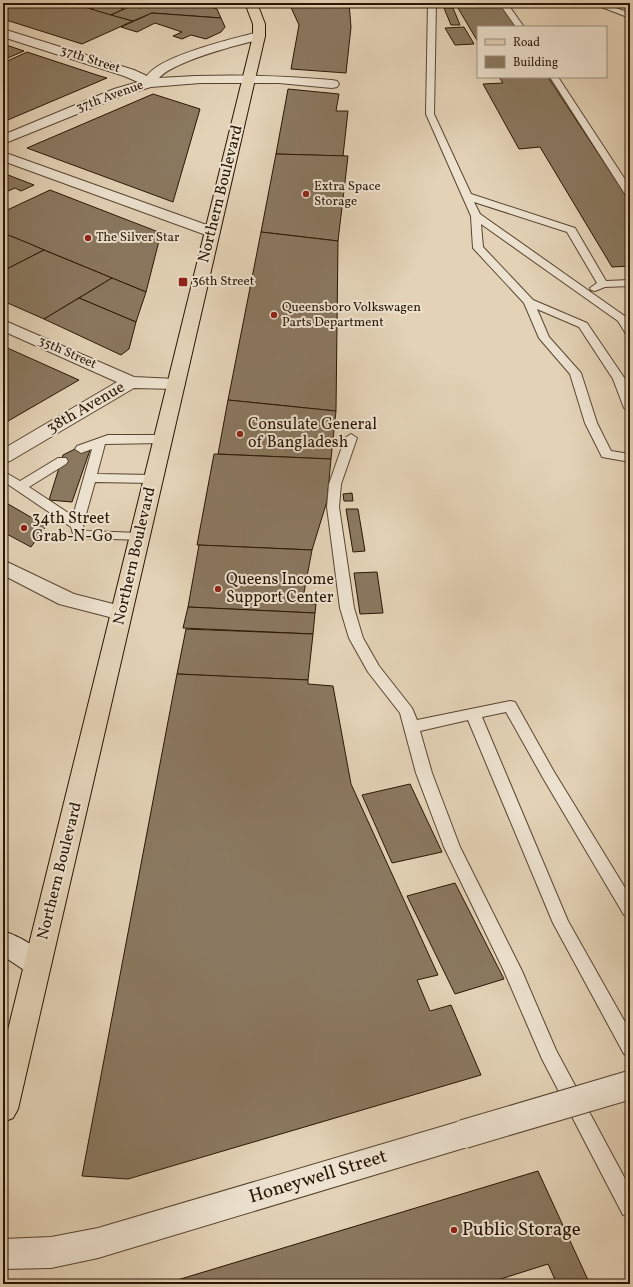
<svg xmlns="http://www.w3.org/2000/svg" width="633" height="1287" viewBox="0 0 633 1287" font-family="Vollkorn,serif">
	<rect width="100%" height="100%" fill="#e3d2b6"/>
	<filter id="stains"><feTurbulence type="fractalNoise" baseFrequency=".005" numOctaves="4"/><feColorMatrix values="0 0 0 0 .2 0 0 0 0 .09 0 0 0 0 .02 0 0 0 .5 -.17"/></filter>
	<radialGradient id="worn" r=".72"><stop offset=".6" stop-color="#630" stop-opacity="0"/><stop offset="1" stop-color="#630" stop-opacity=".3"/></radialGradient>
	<g fill="#8a7860" stroke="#291603">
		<path d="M3,3H73L133,21L82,44L3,19Z"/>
		<path d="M83,3H104L91,9L79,5Z"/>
		<path d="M105,3L124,9L111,15L91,9Z"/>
		<path d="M152,3H198L217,9L221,18L152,13L133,21L111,15L131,6L140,8Z"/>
		<path d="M289,3H349L351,27L346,73L291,69L299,25Z"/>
		<path d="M455,3H500L516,27H478V42Z"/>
		<path d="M444,8H453L460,25H451Z"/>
		<path d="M152,13L221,18L225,27L221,32L206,39L191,35L182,39L173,36L182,32L155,23L137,32L121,27Z"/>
		<path d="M464,27L474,44L455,45L445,28Z"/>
		<path d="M3,44L24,51L3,60Z"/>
		<path d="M27,52L100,76L107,78L3,122V63Z"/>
		<path d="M499,77H548L630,202V266L612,267L540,147L519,149L483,84L503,83Z"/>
		<path d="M288,89L339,94L336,111H348L343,156L276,154Z"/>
		<path d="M153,94L200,109L173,202L27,148Z"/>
		<path d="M276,154L348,156L338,241L261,232Z"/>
		<path d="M3,173L34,185L21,191L15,188L8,191L3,189Z"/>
		<path d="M50,190L161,233L146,292L3,233V212Z"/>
		<path d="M261,232L338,241L336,411L228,400Z"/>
		<path d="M3,233L28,243L44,250L3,271Z"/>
		<path d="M44,250L112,278L44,319L3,301V271Z"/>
		<path d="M112,278L146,292L136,322L79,298Z"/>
		<path d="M79,298L136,322L129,349L121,355L44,319Z"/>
		<path d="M3,346L79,380L3,424Z"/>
		<path d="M228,400L336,411L331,459L218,454Z"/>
		<path d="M75,449L90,450L72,502L49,500L63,455Z"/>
		<path d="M214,454L331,459L327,501L312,550L197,545Z"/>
		<path d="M352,493L353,501H344L343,494Z"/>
		<path d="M3,501L46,526L31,547L3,532Z"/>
		<path d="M346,509H358L365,551L353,552Z"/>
		<path d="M199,545L312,550L302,603L316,604L315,613L188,607Z"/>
		<path d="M377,572L383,613L360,614L354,573Z"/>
		<path d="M188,607L315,613L313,634L183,628Z"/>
		<path d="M186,629L313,634L308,680L177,674Z"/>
		<path d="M177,674L308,680V684L333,686L351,784L438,975L417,980L430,1011L451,1005L481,1075L128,1179L82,1176Z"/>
		<path d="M410,784L442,852L392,863L362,795Z"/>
		<path d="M455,883L504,979L455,994L407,896Z"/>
		<path d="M538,1171L588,1280L577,1284H557L548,1264L485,1284H164Z"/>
	</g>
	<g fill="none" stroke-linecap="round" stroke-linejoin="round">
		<g stroke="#584530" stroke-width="2">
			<g id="service">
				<path d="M428,3H436L434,114L471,194L575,228L606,281L630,280V286L605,287L595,291L591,290L590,288L597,283L567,232L474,202L480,214L626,317L630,323V335L626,334L618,321L481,224L483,247L533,300L587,323L625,379L630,393V412L624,408L613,379L579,327L537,309L549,337L581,373L597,423L611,451L630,454V462L602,457L585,423L570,374L539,338L524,303L473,248L471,216L426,114Z"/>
				<path d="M499,3H507L524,27H516Z"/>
				<path d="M591,3H602L630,13V18Z"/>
				<path d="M550,77H558L630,187V197L625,194Z"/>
				<path d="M351,434L357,438L341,484L339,507L354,608L363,638L379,666L412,708L417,720L510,701L515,702L553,770L630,896V917L624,915L543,778L506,712L482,717L568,921L630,1031V1056L624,1054L553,923L468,720L420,731L432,773L460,847L522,971L556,1050L630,1188V1217L623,1215L542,1059L504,971L444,847L416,773L400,713L368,672L349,638L340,608L327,507L329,484L345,438Z"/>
				<path d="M108,435H162L168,439L162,443L105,444L97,474L153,475L159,479L153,483L95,482L83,525L84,529L87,531L139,533L144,534L145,537L144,540L79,538L73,534L71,527L3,481V471L20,481L58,458H66L68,461L66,464L29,487L73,516L92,449L81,453L75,449L77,446Z"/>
			</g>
		</g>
		<g stroke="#584530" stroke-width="2">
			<g id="minor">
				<path d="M3,29L134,70L147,76C159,56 235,38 259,32L265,36L263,39C240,44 174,61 159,78C217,74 274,75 332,80L337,81L339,84L337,87L332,88L279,83H200L151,87L124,95L3,144V135L114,89L138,82L124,76L3,37Z"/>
				<path d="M3,152L218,229L220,232L218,235H206L3,161Z"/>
				<path d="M3,320L134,377L176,379L182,380L185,384L182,388L176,389L134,388L10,461L3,463V449L117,382L3,331Z"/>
				<path d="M3,560L74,594L129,608L132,613L129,618L121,620L59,604L3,575Z"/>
			</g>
		</g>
		<g stroke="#584530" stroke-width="2">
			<path id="tertiary" d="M464,1120L474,1124L479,1134L474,1144L464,1148L98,1258L51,1268L3,1269V1239L51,1237L98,1228Z"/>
		</g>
		<g stroke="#291603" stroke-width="2">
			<path id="secondary" d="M3,931C19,936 43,949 50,964L47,972L37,975L27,972L3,956Z"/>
		</g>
		<g stroke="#291603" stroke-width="2">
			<path id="primary" d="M245,3H257L265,24V36L18,1109L13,1118L3,1122V1050L253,36V24Z"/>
		</g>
		<use href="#service" fill="#ede2d0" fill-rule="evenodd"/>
		<use href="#minor" fill="#ede2d0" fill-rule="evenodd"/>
		<use href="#tertiary" fill="#ede2d0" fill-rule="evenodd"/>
		<use href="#secondary" fill="#ede2d0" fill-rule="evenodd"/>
		<use href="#primary" fill="#e3d2b6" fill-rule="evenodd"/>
		<g stroke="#584530" stroke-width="30" stroke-linecap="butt">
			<path id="tertiary-bridge" d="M464,1134L630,1085"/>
		</g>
		<use href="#tertiary-bridge" stroke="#ede2d0" stroke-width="28"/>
	</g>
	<g fill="#8f2418" stroke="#ede2d0" stroke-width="1.5">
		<circle cx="306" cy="194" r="4"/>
		<circle cx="88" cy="238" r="4"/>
		<rect x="178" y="277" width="10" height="10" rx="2"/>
		<circle cx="274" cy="315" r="4"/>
		<circle cx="240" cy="434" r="4"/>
		<circle cx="24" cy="528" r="4"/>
		<circle cx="218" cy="589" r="4"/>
		<circle cx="454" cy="1230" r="4"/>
	</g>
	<g text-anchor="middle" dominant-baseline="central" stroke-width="4" stroke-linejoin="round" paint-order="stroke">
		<g font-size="13" fill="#291603" stroke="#ede2d0">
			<text transform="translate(90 60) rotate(18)">37th Street</text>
			<text transform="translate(110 97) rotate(-20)">37th Avenue</text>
			<text transform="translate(67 353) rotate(24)">35th Street</text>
		</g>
		<g font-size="13" fill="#291603" stroke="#ede2d0" text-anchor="start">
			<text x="314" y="187">Extra Space<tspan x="314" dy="15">Storage</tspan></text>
			<text x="96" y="238">The Silver Star</text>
			<text x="192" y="282">36th Street</text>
			<text x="282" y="308">Queensboro Volkswagen<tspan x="282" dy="15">Parts Department</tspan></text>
		</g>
		<g font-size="16" fill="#291603" stroke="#ede2d0">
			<text transform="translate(221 194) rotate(-76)">Northern Boulevard</text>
			<text transform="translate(86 408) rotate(-30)">38th Avenue</text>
			<text transform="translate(135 556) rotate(-77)">Northern Boulevard</text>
			<text transform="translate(60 871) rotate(-76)">Northern Boulevard</text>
		</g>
		<g font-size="16" fill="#291603" stroke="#ede2d0" text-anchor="start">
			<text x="248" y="425">Consulate General<tspan x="248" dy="18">of Bangladesh</tspan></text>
			<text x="32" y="519">34th Street<tspan x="32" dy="18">Grab-N-Go</tspan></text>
			<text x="226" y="580">Queens Income<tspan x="226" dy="18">Support Center</tspan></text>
		</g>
		<g font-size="19" fill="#291603" stroke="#ede2d0">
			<text transform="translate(318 1177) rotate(-17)">Honeywell Street</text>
		</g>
		<g font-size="19" fill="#291603" stroke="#ede2d0" text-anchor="start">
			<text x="462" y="1230">Public Storage</text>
		</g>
	</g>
	<rect width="633" height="1287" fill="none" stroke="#e3d2b6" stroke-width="16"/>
	<rect x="4" y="4" width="625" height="1279" fill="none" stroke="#291603" stroke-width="2"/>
	<rect x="8" y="8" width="617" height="1271" fill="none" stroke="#291603"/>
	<rect x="477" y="26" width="130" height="52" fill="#ede2d0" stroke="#9f907e"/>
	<rect x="485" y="39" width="20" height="6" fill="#e3d2b6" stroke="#9f907e"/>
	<text x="513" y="46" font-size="12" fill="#291603">Road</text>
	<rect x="485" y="56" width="20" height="12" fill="#8a7860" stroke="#9f907e"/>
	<text x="513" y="66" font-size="12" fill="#291603">Building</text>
	<rect width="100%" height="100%" filter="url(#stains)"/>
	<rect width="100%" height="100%" fill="url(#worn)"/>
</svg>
